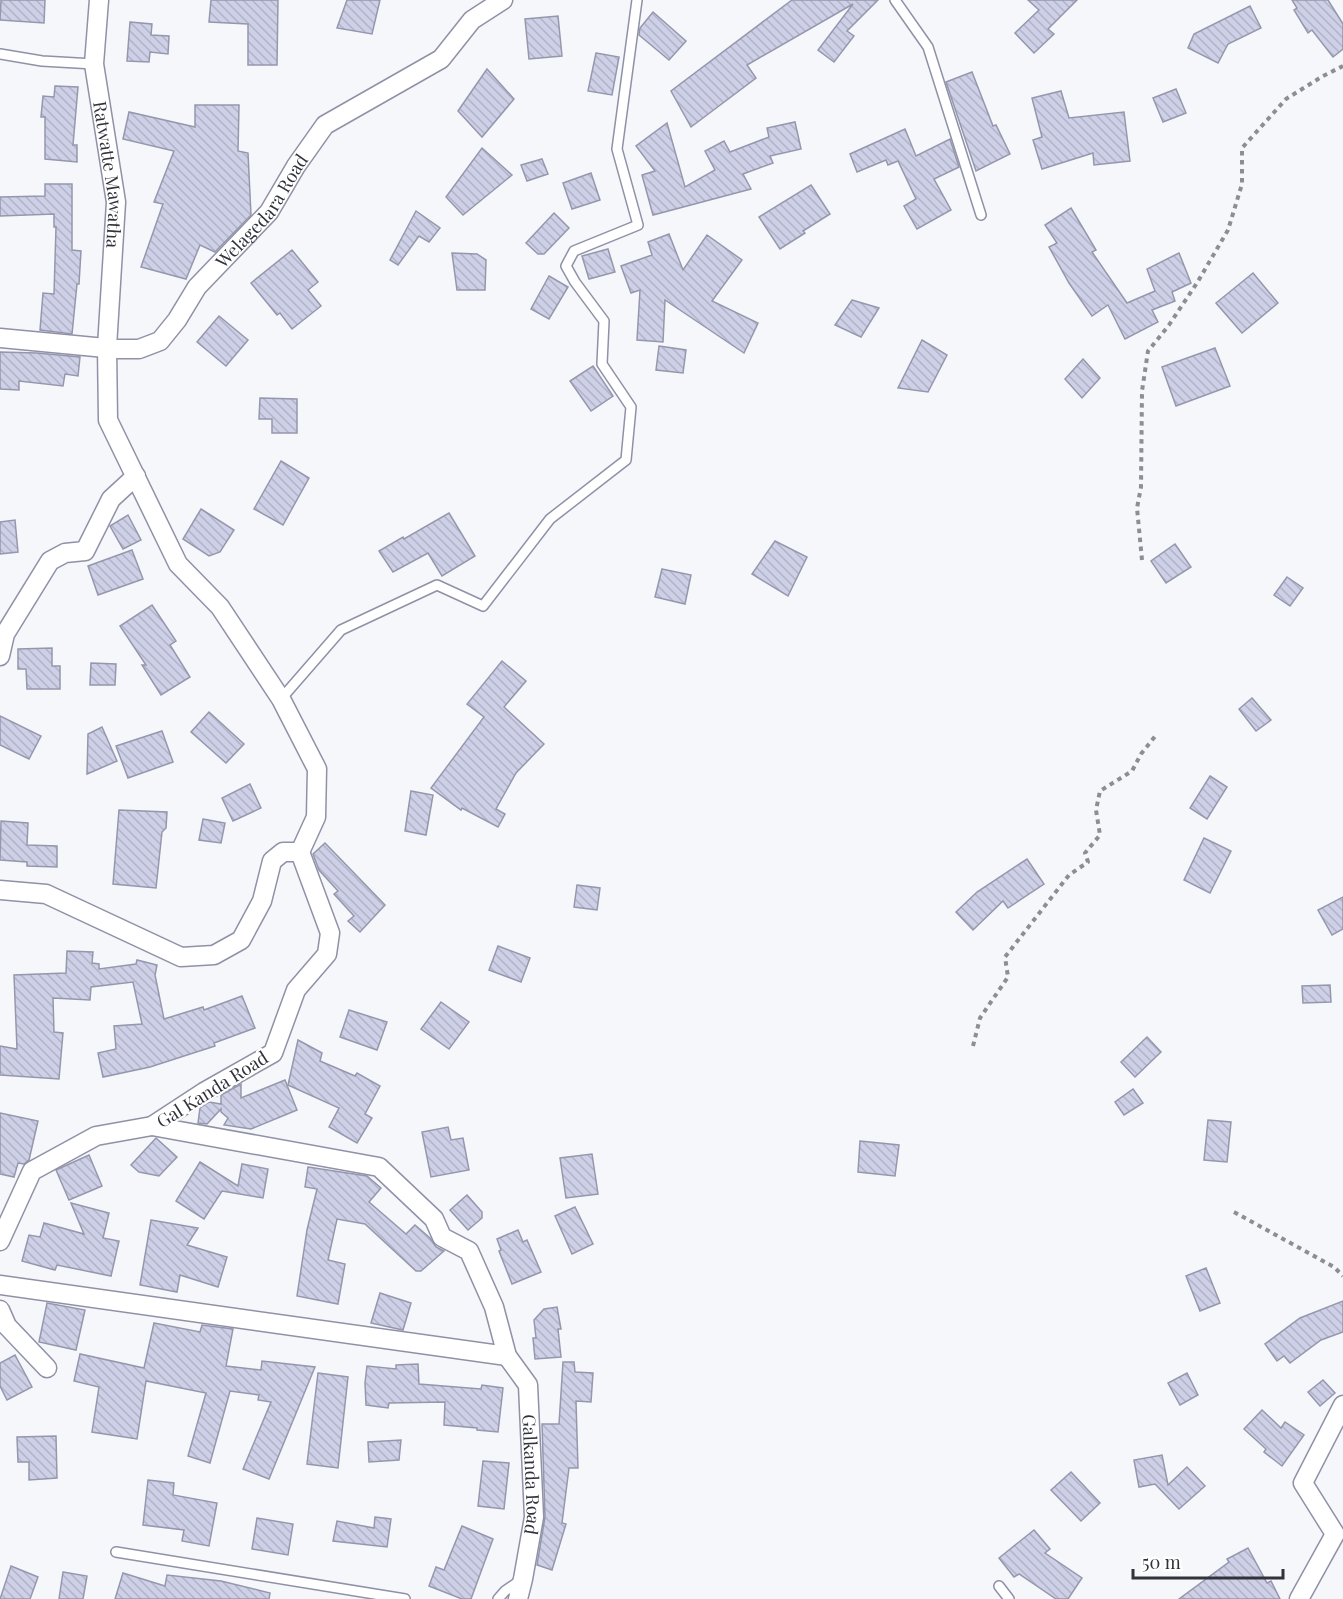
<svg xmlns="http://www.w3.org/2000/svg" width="1343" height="1599" viewBox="0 0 1343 1599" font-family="'Playfair Display',serif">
	<defs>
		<pattern id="building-back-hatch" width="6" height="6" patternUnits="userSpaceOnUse" patternTransform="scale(1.5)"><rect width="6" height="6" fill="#ced0e7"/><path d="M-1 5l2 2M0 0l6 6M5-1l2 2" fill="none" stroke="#b1b3c7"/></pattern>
	</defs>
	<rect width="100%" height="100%" fill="#f6f7fb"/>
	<g fill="url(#building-back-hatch)" stroke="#9597ad" stroke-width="1.5">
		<path d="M1,0H45L44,23L0,20Z"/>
		<path d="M211,0H278L277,65H248V24L209,22Z"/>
		<path d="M347,0H380L372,34L337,28Z"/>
		<path d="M792,0H878L847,31L854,36L834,62L818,50L853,4L747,65L756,78L691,127L671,91Z"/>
		<path d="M1028,0H1077L1048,29L1054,34L1034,53L1015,33L1039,10Z"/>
		<path d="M1292,0H1328L1343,24V49L1333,57L1312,30L1308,33L1294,10L1297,8Z"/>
		<path d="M1250,6L1261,28L1228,44L1218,63L1188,48L1194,34Z"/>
		<path d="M653,12L686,41L669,60L639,35L640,28Z"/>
		<path d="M558,16L562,56L529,59L525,19Z"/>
		<path d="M130,22L152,24L151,35L169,36L168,54L150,52L149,62L127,61Z"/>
		<path d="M596,53L619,57L612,95L588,91Z"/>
		<path d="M487,69L514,99L482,137L458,111Z"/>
		<path d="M972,72L993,126L996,125L1010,154L976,171L946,82Z"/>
		<path d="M55,86L78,87L73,145H77V162L45,159V117H41L43,96L54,97Z"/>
		<path d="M1176,89L1186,113L1163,122L1153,98Z"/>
		<path d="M1061,91L1069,118L1124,112L1130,161L1094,165L1093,153L1042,169L1033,140L1042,137L1032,98Z"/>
		<path d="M195,105H239L238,151L248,153L251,215L215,252L200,245L186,279L141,267L163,204L154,202L174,151L123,139L129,112L195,127Z"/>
		<path d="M795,122L801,149L770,156L773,163L743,174L751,189L653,215L642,175L655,171L636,146L667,123L685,187L715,170L705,151L724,141L730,152L769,137L767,128Z"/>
		<path d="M905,129L916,156L950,139L959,167L934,179L951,210L917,229L904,206L916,199L898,161L888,165L886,160L857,172L850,154Z"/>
		<path d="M482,148L512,175L463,215L446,197Z"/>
		<path d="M542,159L548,174L527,181L521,165Z"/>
		<path d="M591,173L600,200L572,209L563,183Z"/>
		<path d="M45,184H72V250L81,251L79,284H77L72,334L40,330L43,293L54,294L56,227H54V214L0,216V197L45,196Z"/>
		<path d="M811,185L830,214L803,231L805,233L780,249L759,217Z"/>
		<path d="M1071,208L1096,250L1092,252L1127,303L1155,291L1147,269L1179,253L1191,283L1172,292L1175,301L1152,310L1158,322L1125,339L1108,305L1092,316L1069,283L1049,247L1057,243L1045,225Z"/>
		<path d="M416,211L440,228L429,242L419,236L398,265L390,260Z"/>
		<path d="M554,213L569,228L544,254H538L526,243Z"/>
		<path d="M669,234L683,270L707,235L742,260L712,301L758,323L744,353L665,300L663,342L637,340L640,290L631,293L621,266L652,255L648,242Z"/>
		<path d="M608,249L615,272L589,279L582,256Z"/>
		<path d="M292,250L318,282L308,290L321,306L292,329L280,313L277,315L251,283Z"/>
		<path d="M452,253L477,254L486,260L485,290H457Z"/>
		<path d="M1253,273L1278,303L1242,333L1216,303Z"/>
		<path d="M549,276L568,287L549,319L531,309Z"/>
		<path d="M852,300L879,308L861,337L835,325Z"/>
		<path d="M219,316L248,340L226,366L197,342Z"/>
		<path d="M922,340L947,355L928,392L898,388Z"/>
		<path d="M659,346L686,350L683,373L656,370Z"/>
		<path d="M1215,348L1230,386L1176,406L1162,367Z"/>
		<path d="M0,352L37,353L80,357L78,376L65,374L63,386L19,381V390L0,389Z"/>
		<path d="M1083,359L1100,378L1082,398L1065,379Z"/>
		<path d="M593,366L613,396L591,411L570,381Z"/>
		<path d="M260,398L297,399V433H272V419H259Z"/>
		<path d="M281,461L309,478L283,525L254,509Z"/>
		<path d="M201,509L234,530L220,552L209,556L183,539Z"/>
		<path d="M449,513L475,556L442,576L428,553L393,572L379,551L403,537L404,539Z"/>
		<path d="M128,515L141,540L123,549L110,526Z"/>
		<path d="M15,520L18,552L0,554V522Z"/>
		<path d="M775,541L807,557L788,596L752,574Z"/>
		<path d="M1175,544L1191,567L1166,583L1151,561Z"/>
		<path d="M132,550L143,579L98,595L88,566Z"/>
		<path d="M662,569L691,575L685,604L655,597Z"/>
		<path d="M1287,577L1303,588L1290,606L1274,595Z"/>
		<path d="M152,605L176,641L170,645L190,677L161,695L142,665H146L120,626Z"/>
		<path d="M52,648V666H60V689H27L26,669H18V649Z"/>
		<path d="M502,661L526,681L504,707L544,744L516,773L496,809L505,814L498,827L462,808L461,810L431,788L484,717L467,704Z"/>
		<path d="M91,663L116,664L115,685H90Z"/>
		<path d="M1252,698L1271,720L1256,731L1239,709Z"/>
		<path d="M209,712L244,744L226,763L191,732Z"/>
		<path d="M0,716L41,736L29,759L0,745Z"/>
		<path d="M102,727L117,761L87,774L88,734Z"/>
		<path d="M162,731L173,762L128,778L116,746Z"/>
		<path d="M1210,776L1227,787L1207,819L1190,808Z"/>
		<path d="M250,784L261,808L233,821L222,798Z"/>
		<path d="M411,791L433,795L426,835L405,831Z"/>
		<path d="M119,810L167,812L166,828L162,832L156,888L113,884Z"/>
		<path d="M203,819L225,823L221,843L199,840Z"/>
		<path d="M1,821L28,823L27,845L57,846V867L27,866V862L0,860Z"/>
		<path d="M1204,838L1231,851L1210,893L1184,880Z"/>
		<path d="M325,843L385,905L360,932L348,921L354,916L334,894L338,891L319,870L313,854Z"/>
		<path d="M1027,859L1044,884L1008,908L1003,901L973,930L956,912L977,892Z"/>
		<path d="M577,885L600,888L597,910L574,907Z"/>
		<path d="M1343,897V929L1332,935L1318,910Z"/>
		<path d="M498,946L530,958L521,982L489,970Z"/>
		<path d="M67,951L93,952L92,963L99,964V969L136,964L137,960L157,965L155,975L164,1019L203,1007L204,1010L242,996L255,1028L214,1043L215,1046L150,1067L103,1077L98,1053L116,1049L114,1026L142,1024L133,982L91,987L90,1000L53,998L54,1032L63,1033L59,1079L0,1075V1046L17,1049L14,975L66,973Z"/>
		<path d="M1330,985L1331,1002L1303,1003L1302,986Z"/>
		<path d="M441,1002L469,1022L449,1049L421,1029Z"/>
		<path d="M349,1010L387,1022L377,1050L340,1037Z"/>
		<path d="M1147,1037L1161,1052L1135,1077L1121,1062Z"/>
		<path d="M298,1040L322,1053L320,1061L355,1076L357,1073L380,1086L365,1114L372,1118L357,1143L329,1127L339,1108L288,1085Z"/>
		<path d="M285,1080L297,1110L251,1129L224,1125L228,1118L221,1112V1109L207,1124L198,1123L200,1108L209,1102L221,1104V1095L241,1084V1098Z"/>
		<path d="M1133,1089L1143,1103L1124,1115L1115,1102Z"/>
		<path d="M0,1113L38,1121L29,1160L24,1164L18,1163L14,1177L0,1174Z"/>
		<path d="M1208,1120L1231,1122L1227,1162L1204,1160Z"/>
		<path d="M448,1127L451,1140L463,1138L469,1170L431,1177L422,1132Z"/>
		<path d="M156,1138L177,1157L159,1176L139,1172L131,1165Z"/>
		<path d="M860,1141L899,1145L895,1176L858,1172Z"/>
		<path d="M592,1154L598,1194L566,1198L560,1158Z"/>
		<path d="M89,1155L102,1186L69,1200L56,1170Z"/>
		<path d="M200,1162L238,1186L242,1164L268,1169L263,1198L222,1191L204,1219L176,1201Z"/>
		<path d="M308,1167L367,1176L381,1188L369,1202L406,1234L415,1225L430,1238L436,1247L444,1251L421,1271H416L365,1224L337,1219L328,1260L345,1264L338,1304L297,1296L307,1230L317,1189L305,1187Z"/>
		<path d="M467,1195L482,1212V1218L468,1230L450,1210Z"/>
		<path d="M71,1203L109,1213L103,1238L119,1241L111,1276L57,1265L55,1270L22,1261L29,1235L40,1237L44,1223L84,1234Z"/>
		<path d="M575,1207L593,1244L572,1254L555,1216Z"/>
		<path d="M151,1220L198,1228L187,1245L227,1257L218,1287L180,1275L177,1292L140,1285Z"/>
		<path d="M518,1230L523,1242L527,1240L541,1272L512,1284L499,1251L501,1250L497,1239Z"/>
		<path d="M1206,1268L1220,1303L1200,1311L1186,1276Z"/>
		<path d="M380,1293L411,1303L403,1330L371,1323Z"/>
		<path d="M1343,1301V1332L1321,1340L1290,1363L1284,1356L1277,1361L1265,1344L1300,1318Z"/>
		<path d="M47,1303L85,1310L76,1350L39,1342Z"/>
		<path d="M557,1307L561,1329H558L561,1357L535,1359L533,1338H536L534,1320L544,1309Z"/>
		<path d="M154,1323L200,1332L202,1325L233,1329L226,1366L261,1370L262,1361L315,1367L269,1479L243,1469L271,1402L258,1400L259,1395L230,1391L210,1463L188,1456L206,1393L146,1381L137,1439L92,1432L99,1387L74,1381L80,1354L144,1368Z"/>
		<path d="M15,1355L32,1387L7,1400L0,1386V1363Z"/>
		<path d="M563,1362H574L575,1372L593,1373L591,1402L576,1401L578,1468H569L562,1523L566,1524L552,1570L537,1565L545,1517L542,1424H559Z"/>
		<path d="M418,1364L419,1384L481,1389L482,1385L503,1388L498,1432L477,1430V1428L444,1425L445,1402L389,1403L388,1408L366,1405L365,1383L367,1366L396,1369V1365Z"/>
		<path d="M318,1373L348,1377L338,1468L307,1464Z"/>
		<path d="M1187,1373L1198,1395L1180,1405L1168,1383Z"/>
		<path d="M1323,1380L1335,1393L1320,1406L1308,1392Z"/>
		<path d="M1262,1410L1281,1428L1285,1422L1304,1435L1282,1466L1264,1452L1266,1449L1244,1429Z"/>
		<path d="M56,1436L57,1478L29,1480V1462H18L17,1437Z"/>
		<path d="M401,1440L399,1460L369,1462L368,1442Z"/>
		<path d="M1162,1455L1168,1485L1187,1467L1205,1486L1179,1509L1155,1484L1139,1487L1134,1460Z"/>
		<path d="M483,1461L509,1463L504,1509L478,1506Z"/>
		<path d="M1071,1472L1100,1503L1081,1521L1051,1490Z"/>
		<path d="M148,1480L174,1483L173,1495L217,1503L209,1546L182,1541L184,1530L143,1525Z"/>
		<path d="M375,1517L391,1519L387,1547L333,1541L337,1521L374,1528Z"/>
		<path d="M257,1518L293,1524L288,1555L252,1549Z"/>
		<path d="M462,1526L493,1539L471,1599H462L429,1586L436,1567L444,1570Z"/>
		<path d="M1034,1530L1050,1549L1045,1553L1082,1578L1068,1599H1056L1019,1574L1014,1577L999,1558Z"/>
		<path d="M1248,1548L1267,1583L1271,1581L1280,1599H1179L1229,1562L1227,1559Z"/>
		<path d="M11,1566L38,1577L30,1599H0Z"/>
		<path d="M63,1572L87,1576L83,1599H59Z"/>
		<path d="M123,1573L165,1586L167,1575L221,1581L270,1593L269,1599H115Z"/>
	</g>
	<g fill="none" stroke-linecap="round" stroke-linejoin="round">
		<g stroke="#8f91a7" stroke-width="12">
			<g id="service">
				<path d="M895,0L928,47L981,215"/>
				<path d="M0,54L42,61L94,64"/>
				<path d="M281,699L341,630L437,585L483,606L550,519L626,460L631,407L602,364L604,321L575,282L566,266L574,251L638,225L617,149L637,0"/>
				<path d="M116,1552L405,1599"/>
				<path d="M999,1586L1009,1599"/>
				<path d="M498,1599L505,1591L521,1580"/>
			</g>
		</g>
		<g stroke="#8f91a7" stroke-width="21">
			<g id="minor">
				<path id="s1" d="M99,0L94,64L116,202L107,347L108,420L178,564L220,607L281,699L317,769L316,817L300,852"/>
				<path id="s2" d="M0,338L116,349H139L160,341L177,320L197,287L269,212L296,166L325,125L441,59L472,20L503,0"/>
				<path d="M0,656L5,634L50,561L65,553L85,551L111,499L136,476"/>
				<path d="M0,890L46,894L181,957L214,955L241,940L262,901L272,861L283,852H300L330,933L327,954L296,990L273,1053L204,1092L152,1126L96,1136L32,1171L0,1241"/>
				<path id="s3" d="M152,1126L379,1167L434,1219L442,1237L469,1251L494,1307L507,1356L528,1385L534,1517L523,1579L518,1599"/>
				<path d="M0,1285L507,1356"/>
				<path d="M0,1310L7,1326L47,1368"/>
				<path d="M1299,1599L1335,1534L1303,1483L1343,1405"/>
			</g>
		</g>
		<g stroke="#8d8e94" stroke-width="4" stroke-dasharray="4.5 4.5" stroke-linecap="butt">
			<path d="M1142,560L1137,508L1141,487L1142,391L1148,351L1169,325L1197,283L1228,230L1242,184V148L1286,99L1323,76L1343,66"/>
			<path d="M973,1046L980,1018L1008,977L1005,957L1069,875L1088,862L1085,853L1100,835L1096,810L1100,791L1132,771L1141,754L1156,735"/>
			<path d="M1234,1212L1334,1267L1343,1276"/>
		</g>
		<use href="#service" stroke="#fff" stroke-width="9"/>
		<use href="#minor" stroke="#fff" stroke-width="18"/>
	</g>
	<g text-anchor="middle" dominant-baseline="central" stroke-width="4.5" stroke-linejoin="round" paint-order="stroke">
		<g font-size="18" fill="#31323b" stroke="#fff">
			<text stroke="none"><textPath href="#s1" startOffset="176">Ratwatte Mawatha</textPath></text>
			<text stroke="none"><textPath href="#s2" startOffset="328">Welagedara Road</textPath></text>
			<text transform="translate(212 1089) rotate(-32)">Gal Kanda Road</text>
			<text stroke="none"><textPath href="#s3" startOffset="594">Galkanda Road</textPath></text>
		</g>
	</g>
	<path d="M1133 1569v9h150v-9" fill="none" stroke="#31323b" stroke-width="3"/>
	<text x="1142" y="1569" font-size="18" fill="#31323b" stroke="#ffffff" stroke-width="4.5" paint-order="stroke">50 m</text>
</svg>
